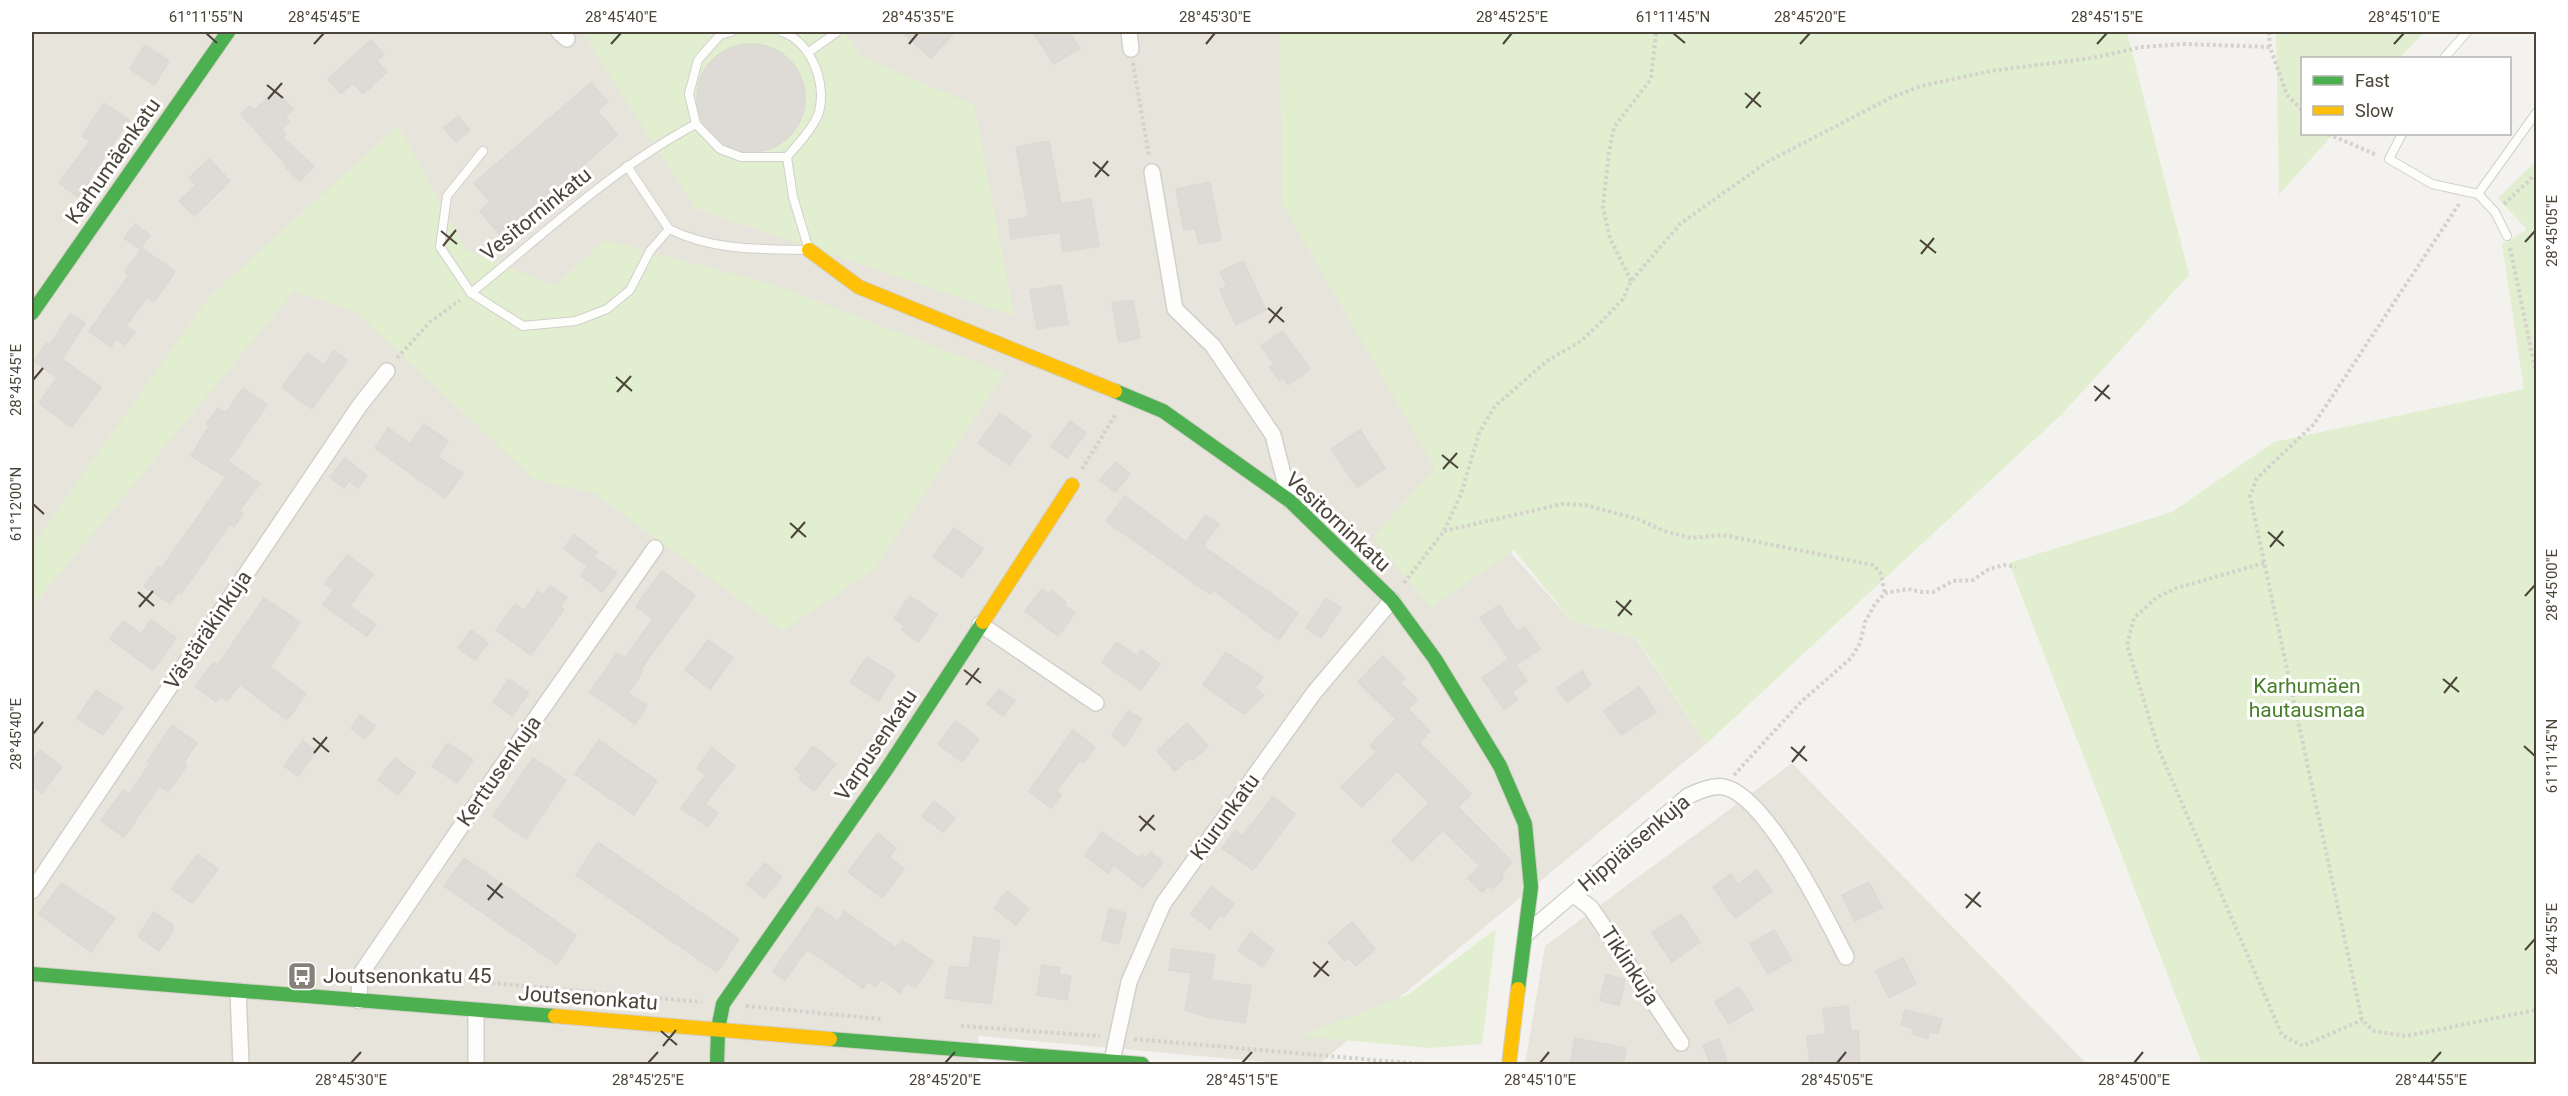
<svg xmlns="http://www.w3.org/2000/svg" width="2568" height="1096" viewBox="0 0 2568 1096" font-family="Roboto,sans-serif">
	<rect width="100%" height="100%" fill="#f4f2ee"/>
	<g fill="#e7e4dc">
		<path d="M32,32H1280L1435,468L1572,621L1635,638L1706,744L1319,1064H1290L978,1036L979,1064H32Z"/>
		<path d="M1792,763L2087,1064H1525L1545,946Z"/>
	</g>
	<g fill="#e1eecf">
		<path d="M585,32H845L860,56L974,105L1014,316L695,208L584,35Z"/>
		<path d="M1280,32H2127L2189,275L2061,415L1706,744L1636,638L1572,621L1514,550L1431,608L1373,537L1435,468L1282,203Z"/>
		<path d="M2276,32H2424L2400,58H2302V134H2333L2279,195Z"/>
		<path d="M398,126L466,250L555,286L605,240L775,285L1004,373L874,569L783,631L594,493L535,480L355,311L294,291L32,607V546L209,297Z"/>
		<path d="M2536,161V1064H2202L2009,563L2172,512L2274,442L2524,389L2502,244L2527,230L2498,198Z"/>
		<path d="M1496,929L1482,1044L1430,1048L1301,1036L1409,994Z"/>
	</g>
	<g fill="#dedbd6" stroke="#dcd9d4" stroke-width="1.5">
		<path d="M902,32H955L931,58Z"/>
		<path d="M1033,32H1069L1080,48L1054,64Z"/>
		<path d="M371,40L384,54L377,61L387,72L363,94L353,83L341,94L328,79Z"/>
		<circle cx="751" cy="98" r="54"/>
		<path d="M145,45L169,61L154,85L130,69Z"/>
		<path d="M591,83L608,102L597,111L618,135L501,236L480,211L490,202L474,183Z"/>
		<path d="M276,90L293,109L285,117L289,122L281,129L286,134L282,137L314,166L300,181L286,168L287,166L241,114L249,106L254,110Z"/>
		<path d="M104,103L129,120L90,177L96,181L82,200L59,183L90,141L82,136Z"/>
		<path d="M458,116L470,130L456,142L444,128Z"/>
		<path d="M1049,141L1061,204L1091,199L1099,246L1063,252L1060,232L1011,239L1009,220L1029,217L1016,147Z"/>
		<path d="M209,159L230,181L194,216L179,201L196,185L189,178Z"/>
		<path d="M1210,182L1221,240L1199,244L1195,228L1184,230L1176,189Z"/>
		<path d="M135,224L150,235L140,249L124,238Z"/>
		<path d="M142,248L175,272L154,302L147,297L126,326L135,332L125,345L117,338L111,347L89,331L129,275L125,272Z"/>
		<path d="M1243,261L1266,310L1236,325L1220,290L1227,286L1220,272Z"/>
		<path d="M1061,285L1068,324L1037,329L1030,290Z"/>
		<path d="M1133,300L1140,338L1119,342L1112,303Z"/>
		<path d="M70,314L85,323L62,359L101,387L72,427L39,403L57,378L34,361L47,343L50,345Z"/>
		<path d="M1283,331L1310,369L1288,385L1283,378L1279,380L1270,367L1274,364L1261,346Z"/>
		<path d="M334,350L347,360L312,409L282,387L307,353L324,365Z"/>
		<path d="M243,388L267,405L228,461L260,484L239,511L243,514L234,527L230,524L181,594L178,592L170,604L144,586L158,567L161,569L226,477L191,456L209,426L206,424L218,408L226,413Z"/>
		<path d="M1000,413L1031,436L1009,465L978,443Z"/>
		<path d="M1070,421L1086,433L1067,458L1051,446Z"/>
		<path d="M424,424L448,441L437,456L463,474L445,498L375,448L388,428L410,444Z"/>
		<path d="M1360,430L1385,468L1357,487L1331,449Z"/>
		<path d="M345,458L367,476L358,488L349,481L344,488L330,477Z"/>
		<path d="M1116,462L1130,474L1115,492L1100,480Z"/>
		<path d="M1125,496L1186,542L1205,515L1219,524L1203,546L1298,613L1279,640L1213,590L1210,594L1106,521Z"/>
		<path d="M954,528L983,549L962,577L933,557Z"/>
		<path d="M574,535L597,552L587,566L564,548Z"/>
		<path d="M347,555L373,574L350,606L376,625L367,636L323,605L334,590L325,584Z"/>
		<path d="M594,557L617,573L602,592L581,576Z"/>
		<path d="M662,571L695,595L641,669L643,671L628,693L647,706L635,724L590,692L617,653L625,658L653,619L636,606Z"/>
		<path d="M550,586L567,597L560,607L564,609L531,655L496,630L515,604L524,611L538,591L543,595Z"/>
		<path d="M1042,589L1049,594L1051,591L1066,602L1064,605L1075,613L1058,636L1025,611Z"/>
		<path d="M910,596L937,615L918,642L902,630L905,627L894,618Z"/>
		<path d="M264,598L300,622L270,667L306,694L287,720L240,684L227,701L221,697L216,702L195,686L214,662L218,665Z"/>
		<path d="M1326,598L1341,608L1321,638L1306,628Z"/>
		<path d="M1499,605L1517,632L1525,627L1540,649L1516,665L1527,681L1512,692L1517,700L1504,709L1482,678L1509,659L1480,618Z"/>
		<path d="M151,620L176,638L153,670L110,639L123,621L141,634Z"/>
		<path d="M471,630L488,643L475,660L458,648Z"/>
		<path d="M708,640L733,658L710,689L685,670Z"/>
		<path d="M1117,642L1137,656L1141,650L1160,664L1141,690L1102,662Z"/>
		<path d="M1226,652L1263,677L1255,688L1264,695L1244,714L1203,685Z"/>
		<path d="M1383,656L1405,678L1400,683L1417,699L1408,709L1430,731L1419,743L1471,794L1458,807L1512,862L1501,874L1504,877L1493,889L1489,885L1482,892L1468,878L1480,866L1443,830L1412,861L1392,841L1429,803L1397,771L1362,807L1341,787L1377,752L1370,746L1396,719L1358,682Z"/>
		<path d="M867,657L895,675L878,701L850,682Z"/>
		<path d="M1582,671L1591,685L1567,702L1557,688Z"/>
		<path d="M509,679L529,693L512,716L493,702Z"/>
		<path d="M1639,687L1656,712L1621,735L1604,711Z"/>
		<path d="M999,689L1015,701L1003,716L987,704Z"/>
		<path d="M96,690L122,708L103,735L77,718Z"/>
		<path d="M1128,711L1142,719L1125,746L1112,735Z"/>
		<path d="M360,715L375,726L365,739L351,728Z"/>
		<path d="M956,721L979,739L962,762L938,744Z"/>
		<path d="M1187,723L1208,746L1193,760L1190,757L1175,771L1157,751Z"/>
		<path d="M172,725L197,743L184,762L187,765L168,792L159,786L124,837L101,821L123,790L129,794L150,764L147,762Z"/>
		<path d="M881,727L893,735L884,748L873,740Z"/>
		<path d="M1073,730L1095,747L1083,763L1080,760L1056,791L1061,795L1051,808L1029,791Z"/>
		<path d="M599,740L657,781L634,815L575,774Z"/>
		<path d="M303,741L316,751L298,776L284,766Z"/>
		<path d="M448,743L473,760L457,783L432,766Z"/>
		<path d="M813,746L836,764L814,791L799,779L802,775L795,769Z"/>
		<path d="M712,748L735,766L705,804L718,813L708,827L681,808L706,775L697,768Z"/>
		<path d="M40,750L62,767L42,793L32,785V761Z"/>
		<path d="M395,758L415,773L398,795L378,780Z"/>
		<path d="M533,758L566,780L526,839L493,816Z"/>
		<path d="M1273,797L1295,814L1253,870L1222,848L1235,830L1242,836Z"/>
		<path d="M934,801L955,818L943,832L922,816Z"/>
		<path d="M1102,832L1139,858L1142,855L1146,858L1151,852L1163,862L1143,888L1114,865L1108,873L1085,856Z"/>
		<path d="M878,833L896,848L889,857L904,869L882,898L848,872Z"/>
		<path d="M598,842L739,939L717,972L576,875Z"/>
		<path d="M198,854L218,869L192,903L172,889Z"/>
		<path d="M464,858L576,935L557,964L444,886Z"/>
		<path d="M765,863L782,877L764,898L747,884Z"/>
		<path d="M1757,870L1772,891L1735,918L1713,887L1731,874L1738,884Z"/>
		<path d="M1869,882L1882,908L1855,921L1842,895Z"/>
		<path d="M61,883L115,918L91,952L39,914Z"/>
		<path d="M1211,887L1234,904L1224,917L1220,915L1210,929L1191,914Z"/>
		<path d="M1007,891L1029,909L1016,925L994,908Z"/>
		<path d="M818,907L838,921L844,911L896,948L902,940L933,962L915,988L907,982L900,993L881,979L876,987L868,981L863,988L807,949L785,980L773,971Z"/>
		<path d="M1109,909L1126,913L1119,944L1102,940Z"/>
		<path d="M154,912L173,925V931L159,951L138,936Z"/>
		<path d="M1681,914L1700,942L1672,962L1652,933Z"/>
		<path d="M1352,922L1375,949L1356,966L1349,958L1345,961L1328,942Z"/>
		<path d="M1774,930L1792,960L1768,974L1750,944Z"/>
		<path d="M1251,932L1274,950L1262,967L1238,950Z"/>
		<path d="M974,937L1000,941L991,1004L945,998L950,966L969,968Z"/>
		<path d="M1172,949L1215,955L1211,980L1251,986L1245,1023L1207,1017L1185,1010L1192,973L1169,970Z"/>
		<path d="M1903,958L1916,984L1889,998L1876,971Z"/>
		<path d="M1042,965L1060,968L1059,974L1071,976L1067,1000L1037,995Z"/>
		<path d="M1606,975L1625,979L1619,1005L1600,1001Z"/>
		<path d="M1739,987L1753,1009L1729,1024L1715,1002Z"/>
		<path d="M1848,1006L1851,1031H1858L1860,1065H1810L1807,1036L1826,1034L1823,1009Z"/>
		<path d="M1905,1010L1942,1019L1938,1034L1929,1032L1928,1038L1912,1034L1914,1029L1901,1025Z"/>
		<path d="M1575,1038L1626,1048L1623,1065H1570Z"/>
		<path d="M1719,1039L1727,1061L1711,1065L1703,1045Z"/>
	</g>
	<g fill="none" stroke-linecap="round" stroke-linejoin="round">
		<g stroke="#d2d0cb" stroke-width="10">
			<g id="lane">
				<path d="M731,32L720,35L698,60L689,94L696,124L720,149L741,157H787"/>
				<path d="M809,52L837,32"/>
				<path d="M2444,58L2467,32"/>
				<path d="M2402,134L2389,159L2432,184L2478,194L2495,212L2507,236"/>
				<path d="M483,151L447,196L440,247L471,293L523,326L576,321L607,309L630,290L650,251L669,229C713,251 761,249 809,250L793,197L787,157C797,145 812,130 818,115C828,86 812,42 782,32"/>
				<path d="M627,166L669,229"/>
				<path d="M2478,194L2536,113"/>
				<path d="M471,293C543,235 613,168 696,124"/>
			</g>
		</g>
		<g stroke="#d2d0cb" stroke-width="18">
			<g id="street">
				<path d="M559,32L567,39"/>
				<path d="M1129,32L1131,49"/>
				<path d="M1152,172L1175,309L1213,346L1273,435L1290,501"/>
				<path d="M980,624L1096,703"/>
				<path d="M32,891L360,405L387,371"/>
				<path d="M1573,894L1591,908L1681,1043"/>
				<path d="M1526,934L1688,796C1699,791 1712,785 1724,787C1767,796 1826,918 1846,957"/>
				<path d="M238,991L241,1064"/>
				<path d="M359,1001L360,975L498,772L655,548"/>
				<path d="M476,1010V1064"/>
				<path d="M1112,1061L1129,982L1163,904L1313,694L1392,600"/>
			</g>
		</g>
		<g stroke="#d3cfc5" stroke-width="16">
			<g id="fast">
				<path d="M32,313L228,32"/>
				<path d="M1115,391L1163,411L1290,501L1392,600L1435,659L1500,766L1525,824L1531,887L1518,989"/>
				<path d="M32,974L555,1016"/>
				<path d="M830,1039L1142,1064"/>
				<path d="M717,1064L718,1029L723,1004L888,767L983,622"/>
			</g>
		</g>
		<g stroke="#d3cfc5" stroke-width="16">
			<g id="slow">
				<path d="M809,250L859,287L1115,391"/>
				<path d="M983,622L1072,485"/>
				<path d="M555,1016L830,1039"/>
				<path d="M1509,1064L1518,989"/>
			</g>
		</g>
		<g stroke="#d3d2cc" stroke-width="4" stroke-dasharray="3 3" stroke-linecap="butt">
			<path d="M2269,32L2270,47L2287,95L2302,110"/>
			<path d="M1133,63L1149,156"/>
			<path d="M2328,134L2377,155"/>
			<path d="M2459,204L2314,424L2257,478L2250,496L2362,1020L2374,1031L2406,1036L2536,1010"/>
			<path d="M2504,204L2536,174"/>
			<path d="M2510,248L2536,373"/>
			<path d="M1631,281L1610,238L1603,207L1609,152L1614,127L1651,79L1656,32"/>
			<path d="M397,358L430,322L460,300"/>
			<path d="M1082,469L1116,414"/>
			<path d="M1444,531L1562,504L1585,505L1638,519L1664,531L1691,538L1723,535L1873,565L1880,572L1885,593"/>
			<path d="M2264,563L2177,588L2157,597L2134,618L2127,645L2159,750L2282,1035L2303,1046L2362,1020"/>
			<path d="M1404,583L1444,531L1461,494L1479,433L1495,406L1547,361L1581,341L1597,326L1623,299L1631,281L1680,224L1767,162L1890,98L1921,86L1991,71L2092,58L2142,47L2185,44L2270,47"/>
			<path d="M1734,775L1801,702L1851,658L1860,643L1865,622L1875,604L1885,593L1908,589L1922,592H1933L1953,581L1973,580L1989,569L2004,565L2016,567"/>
			<path d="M378,976L470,981L702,1002"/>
			<path d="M746,1006L881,1019"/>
			<path d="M961,1026L1100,1036"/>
			<path d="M1134,1039L1420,1064"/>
		</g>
		<use href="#lane" stroke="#fdfdfc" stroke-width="8"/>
		<use href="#street" stroke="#fdfdfc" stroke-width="15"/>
		<use href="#fast" stroke="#4caf50" stroke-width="14"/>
		<use href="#slow" stroke="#ffc107" stroke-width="14"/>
	</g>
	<path fill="none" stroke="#4b4439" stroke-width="2" d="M206,33L217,43M1673,33L1685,43M314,44L324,33M611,44L621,33M909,44L918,33M1206,44L1215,33M1503,44L1512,33M1800,44L1810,33M2097,44L2107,33M2394,44L2404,33M267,85L283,98M1745,93L1761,107M268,99L282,83M1746,108L1760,92M1093,162L1109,176M1095,177L1108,161M441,231L457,244M1920,240L1936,253M2525,242L2535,231M443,246L456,230M1921,254L1934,238M1268,308L1284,322M1269,323L1282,307M616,377L632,391M33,380L43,368M2094,386L2110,399M617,392L631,376M2095,401L2109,385M1442,455L1458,468M1443,469L1457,453M33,504L44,514M790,523L806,537M2268,532L2284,546M791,538L805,522M2270,547L2283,531M138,592L154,606M2525,596L2535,585M1616,601L1632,615M139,607L153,591M1618,616L1631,600M964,670L981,683M2443,679L2459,692M966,685L979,668M2444,693L2457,677M33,734L43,722M313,738L329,752M2524,746L2535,756M1791,747L1807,761M314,753L327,737M1792,762L1805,746M1139,816L1155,830M1140,831L1154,815M487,885L503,898M1965,894L1981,907M488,900L502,883M1966,908L1980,892M2525,950L2535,939M1313,962L1329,976M1314,977L1328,961M661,1031L677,1045M663,1046L676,1030M351,1063L361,1052M648,1063L658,1052M945,1063L955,1052M1242,1063L1252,1052M1540,1063L1549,1052M1837,1063L1846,1052M2134,1063L2143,1052M2431,1063L2441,1052"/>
	<defs>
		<g id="bus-square" transform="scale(1.5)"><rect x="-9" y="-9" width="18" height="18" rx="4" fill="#868178" stroke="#fff"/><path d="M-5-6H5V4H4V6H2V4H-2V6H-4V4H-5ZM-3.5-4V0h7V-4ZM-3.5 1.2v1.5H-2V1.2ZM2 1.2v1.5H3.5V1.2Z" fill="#fff"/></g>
	</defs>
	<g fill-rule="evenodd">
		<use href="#bus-square" x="302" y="976"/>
	</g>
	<g text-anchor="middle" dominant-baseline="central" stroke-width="6" stroke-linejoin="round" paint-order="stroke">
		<g font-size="21" fill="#4b4439" stroke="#fff">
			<text transform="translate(113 161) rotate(-55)">Karhumäenkatu</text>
			<text transform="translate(536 214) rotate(-39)">Vesitorninkatu</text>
			<text transform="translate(1338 522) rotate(43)">Vesitorninkatu</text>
			<text transform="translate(208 630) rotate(-56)">Västäräkinkuja</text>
			<text transform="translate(876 745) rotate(-56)">Varpusenkatu</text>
			<text transform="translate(499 771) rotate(-55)">Kerttusenkuja</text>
			<text transform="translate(1225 817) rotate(-54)">Kiurunkatu</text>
			<text transform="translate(1634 843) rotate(-40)">Hippiäisenkuja</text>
			<text transform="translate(1630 966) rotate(57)">Tiklinkuja</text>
			<text transform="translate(588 998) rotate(4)">Joutsenonkatu</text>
		</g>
		<g font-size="21" fill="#4a7f2a" stroke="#fff">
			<text x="2307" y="686">Karhumäen<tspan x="2307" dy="24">hautausmaa</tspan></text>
		</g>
		<g font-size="21" fill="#4b4439" stroke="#fff" text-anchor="start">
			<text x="323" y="976">Joutsenonkatu 45</text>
		</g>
	</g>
	<rect width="2568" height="1096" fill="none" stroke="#ffffff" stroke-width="66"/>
	<rect x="2301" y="57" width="210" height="78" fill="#ffffff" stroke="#b7b4b0" stroke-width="1.5"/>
	<rect x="2313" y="76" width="30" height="9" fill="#4caf50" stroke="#b7b4b0" stroke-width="1.5"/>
	<text x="2355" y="87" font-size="18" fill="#4b4439">Fast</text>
	<rect x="2313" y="106" width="30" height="9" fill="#ffc107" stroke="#b7b4b0" stroke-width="1.5"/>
	<text x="2355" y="117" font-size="18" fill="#4b4439">Slow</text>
	<rect x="33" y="33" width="2502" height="1030" fill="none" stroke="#4b4439" stroke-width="2"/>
	<g font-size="15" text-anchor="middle" fill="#4b4439">
		<text x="206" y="22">61°11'55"N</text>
		<text x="324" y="22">28°45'45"E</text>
		<text x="621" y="22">28°45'40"E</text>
		<text x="918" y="22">28°45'35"E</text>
		<text x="1215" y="22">28°45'30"E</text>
		<text x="1512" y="22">28°45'25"E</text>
		<text x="1673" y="22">61°11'45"N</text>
		<text x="1810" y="22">28°45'20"E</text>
		<text x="2107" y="22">28°45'15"E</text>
		<text x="2404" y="22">28°45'10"E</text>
		<text transform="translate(2552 231) rotate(-90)" y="5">28°45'05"E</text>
		<text transform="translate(16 380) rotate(-90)" y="5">28°45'45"E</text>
		<text transform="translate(16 504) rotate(-90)" y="5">61°12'00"N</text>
		<text transform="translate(2552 585) rotate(-90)" y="5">28°45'00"E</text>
		<text transform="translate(16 734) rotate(-90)" y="5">28°45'40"E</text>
		<text transform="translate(2552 756) rotate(-90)" y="5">61°11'45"N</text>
		<text transform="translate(2552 939) rotate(-90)" y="5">28°44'55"E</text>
		<text x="351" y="1085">28°45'30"E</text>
		<text x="648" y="1085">28°45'25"E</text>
		<text x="945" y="1085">28°45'20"E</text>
		<text x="1242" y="1085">28°45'15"E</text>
		<text x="1540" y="1085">28°45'10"E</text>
		<text x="1837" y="1085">28°45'05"E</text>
		<text x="2134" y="1085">28°45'00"E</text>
		<text x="2431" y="1085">28°44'55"E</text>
	</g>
</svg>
